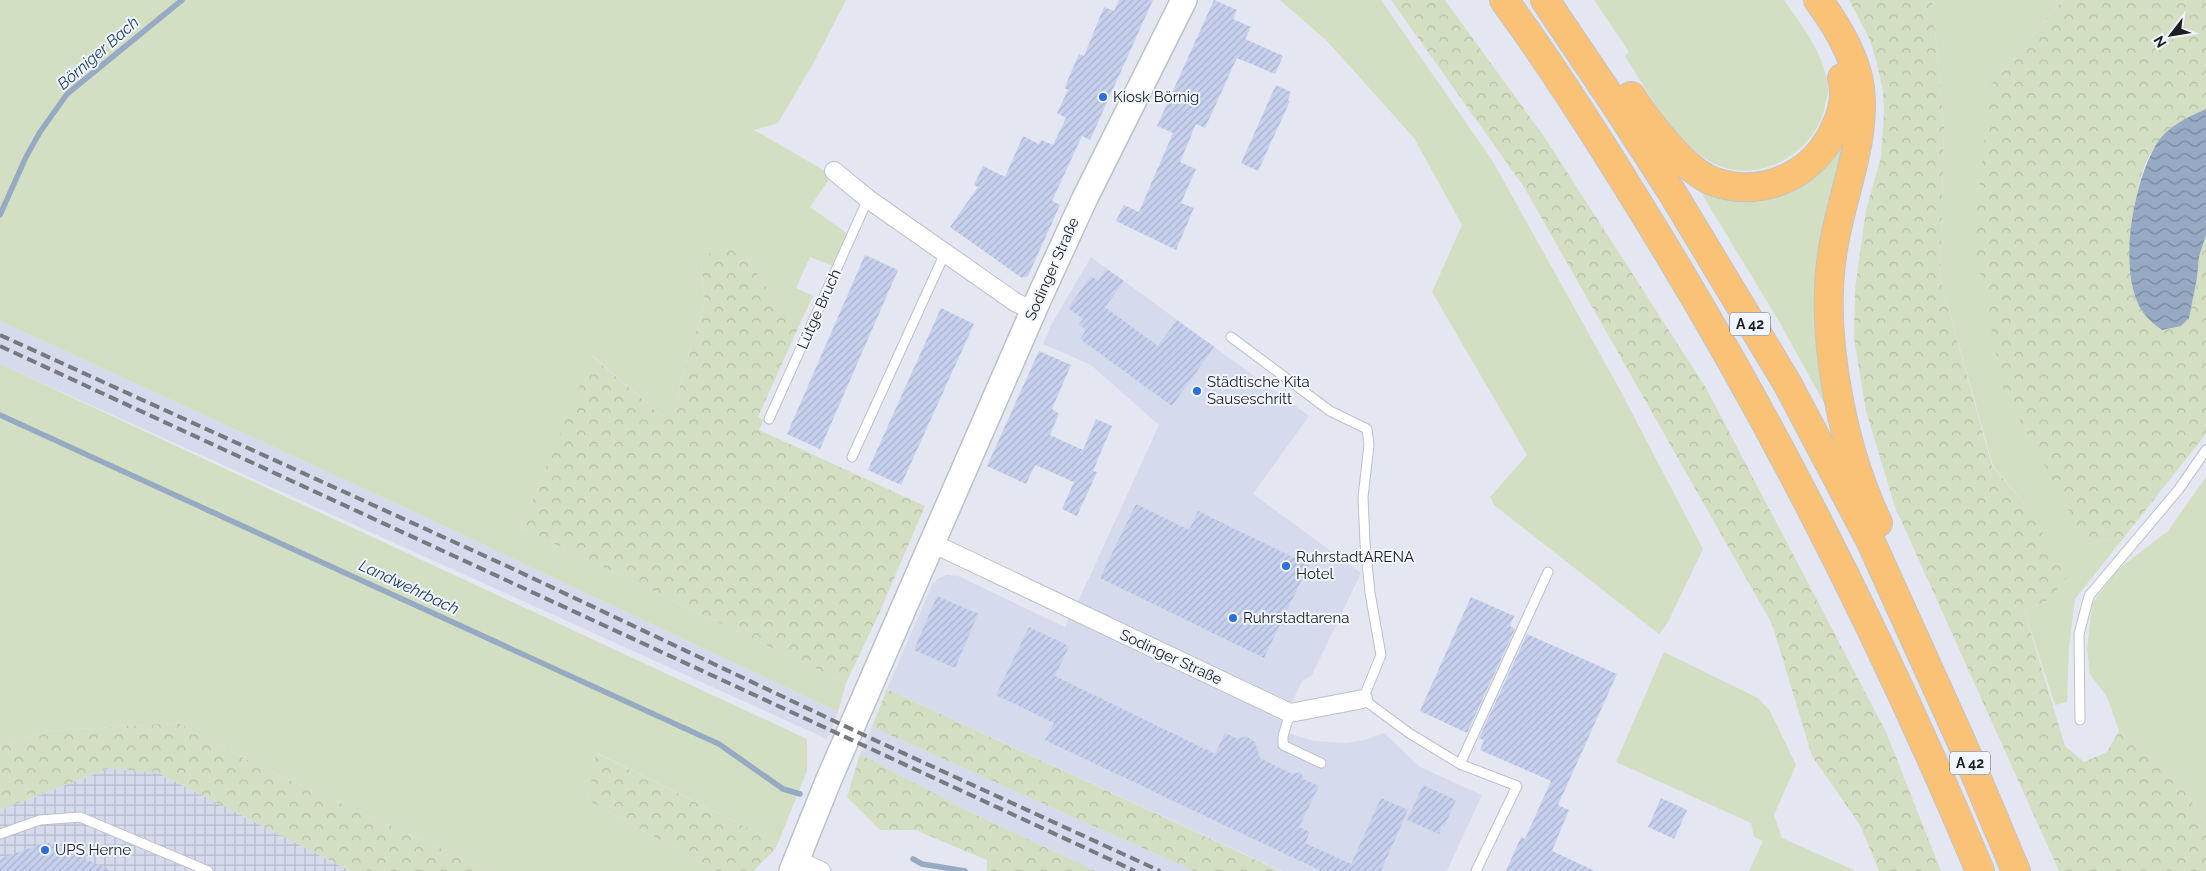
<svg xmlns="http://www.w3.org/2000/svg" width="2206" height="871" viewBox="0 0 2206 871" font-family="Raleway,sans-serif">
	<defs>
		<pattern id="industrial-grid" width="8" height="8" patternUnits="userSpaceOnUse" patternTransform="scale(1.25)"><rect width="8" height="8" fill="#d5dbec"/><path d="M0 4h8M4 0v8" fill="none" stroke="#b6bcca"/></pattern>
		<pattern id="forest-crowns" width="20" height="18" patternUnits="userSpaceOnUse" patternTransform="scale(1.25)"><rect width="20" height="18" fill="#d3dfc2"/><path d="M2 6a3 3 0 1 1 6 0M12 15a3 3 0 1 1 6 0" fill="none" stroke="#b5bfa6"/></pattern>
		<pattern id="water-waves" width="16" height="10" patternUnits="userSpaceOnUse" patternTransform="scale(1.25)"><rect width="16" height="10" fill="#96aac3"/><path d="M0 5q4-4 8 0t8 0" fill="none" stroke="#7a8a9e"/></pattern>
		<pattern id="building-hatch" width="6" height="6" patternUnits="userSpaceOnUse" patternTransform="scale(1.25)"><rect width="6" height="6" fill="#c7d1ee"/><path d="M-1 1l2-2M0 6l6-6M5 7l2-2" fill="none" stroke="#aab3cc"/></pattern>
	</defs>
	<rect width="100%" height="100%" fill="#e4e7f1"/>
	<g fill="#d5dbec">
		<path d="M1091,257L1309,416L1253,494L1361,573L1312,675L1302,681L1279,730L1314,741L1346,743L1364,740L1384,733L1420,767L1482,795L1447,871H1282L887,689L932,585L937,579L947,575L958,576L1065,627L1089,578L1159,425L1091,365L1043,344L1051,325Z"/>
		<path d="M0,321L408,509L838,712L827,739L0,364Z"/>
		<path d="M872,727L1194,871H1096L966,810L860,754Z"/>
	</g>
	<path fill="url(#industrial-grid)" d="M110,768L158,773L351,871H0V810Z"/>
	<g fill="#d3dfc2">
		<path d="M0,0H846L814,62L778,123L754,130L832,175L810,207L848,234L833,266L810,257L796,288L813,296L798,328L771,294L748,260L701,261L705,303L681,380L678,401L662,416L593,356L521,528L846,683L838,712L408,509L0,321Z"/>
		<path d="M1280,0H1381L1492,160L1619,388L1703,549L1667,624L1659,634L1494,505L1490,497L1527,455L1432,292L1462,225L1414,138L1327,41Z"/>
		<path d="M1594,0H1784C1803,27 1824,53 1828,87C1829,93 1826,100 1825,106C1816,154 1755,187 1711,162C1672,139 1649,93 1625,56L1629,52Z"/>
		<path d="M1932,0H2063L1990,86L2087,544L2125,536L2075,599L2069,647L2067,702L2055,705L2024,610L2047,601L2029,509L1993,466L1940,278L1944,128Z"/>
		<path d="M1846,122L1835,423L1780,323L1694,181L1745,193Z"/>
		<path d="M0,364L807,739V771L778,843L597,753L588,800L716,871H491L260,767L178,723L48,731L0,747Z"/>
		<path d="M2206,477V823L2178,781L2119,731L2107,697L2090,674L2087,649L2092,604L2117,570L2168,531Z"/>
		<path d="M1664,652L1758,698L1770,711L1796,765L1774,815L1782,838L1856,871H1749L1763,841L1754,837L1751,823L1616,762Z"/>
	</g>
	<g fill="url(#forest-crowns)">
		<path d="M1391,0H1445L1545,138L1706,388L1886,732L1941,871H1879L1860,825L1812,756L1772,624L1524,187Z"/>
		<path d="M1849,0H1932L1944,128L1940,278L1992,466L2029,509L2068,576L2047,601L2024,610L2065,746L2084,762L2107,752L2119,731L2178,781L2206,823V871H2059L1895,507L1866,411L1854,338L1855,289L1866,210L1881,157L1884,112L1883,91L1876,60L1870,40Z"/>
		<path d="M2063,0H2206V109C2188,117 2172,125 2159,141C2135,168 2130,231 2129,266L2181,326L2189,318L2197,278L2199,257L2206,235V434L2125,536L2087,544L2003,389L1974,240L1990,86Z"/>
		<path d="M721,244L748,260L771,294L798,328L758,417L764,420L759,430L925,506L878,616L846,683L521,528L592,356L662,416L678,401L681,380L705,303L701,261Z"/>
		<path d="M887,689L1280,871H1194L872,727Z"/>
		<path d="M178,723L260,767L491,871H351L158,773L110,768L0,810V747L48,731Z"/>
		<path d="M596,753L778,843C774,854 761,861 754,871H716L588,800Z"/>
		<path d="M860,754L966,810L1096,871H987V860L915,830H880L847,797Z"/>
	</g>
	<path fill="url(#water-waves)" d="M2206,109V235L2199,257L2197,278L2189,318L2181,326L2162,330C2156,326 2150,321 2145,315C2115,277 2133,182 2157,143C2168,126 2188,117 2206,109Z"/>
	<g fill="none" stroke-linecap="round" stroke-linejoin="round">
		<g stroke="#96aac3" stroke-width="5.5">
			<path d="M0,215L26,157L40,132L67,94L182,0"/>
			<path d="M0,415L719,744L783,789L800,794"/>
			<path d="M913,859L922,864L965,871"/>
		</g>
	</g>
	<g fill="url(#building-hatch)">
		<path d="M1119,0H1153L1090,140L1082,136L1052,201L1060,205L1028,276L1022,278L950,227L978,187L974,185L983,166L1005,177L1023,136L1039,144L1041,140L1053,145L1066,118L1057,113L1068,90L1065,88L1069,77L1079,54L1084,56L1104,7L1114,11Z"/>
		<path d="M1214,0L1237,10L1233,19L1251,27L1245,39L1283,56L1275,74L1237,58L1205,128L1196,124L1180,162L1196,169L1181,203L1194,208L1176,250L1116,221L1124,205L1139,212L1173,133L1157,126Z"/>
		<path d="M1276,85L1291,92L1288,100L1290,101L1258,171L1241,163Z"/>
		<path d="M865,255L898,270L820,449L787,434Z"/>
		<path d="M1107,269L1124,281L1105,307L1158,346L1177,320L1214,347L1172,406L1080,339L1086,330L1079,324L1083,319L1068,308L1091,276L1098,281Z"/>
		<path d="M941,308L974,324L901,485L868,470Z"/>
		<path d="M1039,351L1071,365L1052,409L1059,414L1050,435L1083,450L1096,419L1112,426L1093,471L1097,472L1077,516L1062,509L1074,482L1035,465L1026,484L987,466Z"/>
		<path d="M1136,504L1189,530L1198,511L1309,565L1264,658L1100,578Z"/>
		<path d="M937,596L978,614L955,668L914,650Z"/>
		<path d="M1471,597L1514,616L1510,626L1515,629L1467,733L1420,711Z"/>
		<path d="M1029,627L1069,646L1055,676L1215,754L1225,733L1238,739L1246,736L1255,742L1260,758L1292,774L1301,772L1303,779L1319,786L1299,827L1310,832L1305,843L1351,864L1381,798L1408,810L1381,871H1321L1045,740L1054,723L996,695Z"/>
		<path d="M1527,634L1617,674L1558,805L1569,810L1552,851L1595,871H1506L1521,837L1525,839L1551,781L1480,750L1484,740L1479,738Z"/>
		<path d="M1423,785L1456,800L1444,827L1442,826L1439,834L1407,820Z"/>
		<path d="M1661,798L1687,810L1674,839L1648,827Z"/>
		<path d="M47,842L112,871H0V859Z"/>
	</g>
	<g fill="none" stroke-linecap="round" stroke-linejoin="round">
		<g stroke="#bcc0c9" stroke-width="11">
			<g id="lane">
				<path d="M1231,337L1330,411L1367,429L1369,445L1363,497L1365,543L1370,593L1381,655L1363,699L1409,733L1460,764L1517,786L1476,871"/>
				<path d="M769,419L868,199"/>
				<path d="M852,457L945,253"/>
				<path d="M1290,713L1283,736V745L1321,763"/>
				<path d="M2080,720L2079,634L2089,596L2179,489L2206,450"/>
				<path d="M1460,764L1548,572"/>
				<path d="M0,834L40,820L80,817L208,871"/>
			</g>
		</g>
		<g stroke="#bcc0c9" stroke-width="20">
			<g id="street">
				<path d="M834,171L868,199L1015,302L1033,311"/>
				<path d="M932,543L1290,713L1363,699"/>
				<path d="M797,860L821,871"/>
			</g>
		</g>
		<g stroke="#bcc0c9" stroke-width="28">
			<path id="secondary" d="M792,871L829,779L1039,298L1084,200L1184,0"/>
		</g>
		<g stroke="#c4c4c6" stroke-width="30">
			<g id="highway">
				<path d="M1504,0C1552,66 1596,135 1639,205C1771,417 1883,640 1980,871"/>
				<path d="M1545,0L1615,104L1670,189L1787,383L1871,542L1962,743L2016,871"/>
				<path d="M1818,0C1835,23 1851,49 1858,77C1871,134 1839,199 1832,256C1820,337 1843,450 1878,523"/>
				<path d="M1631,96C1648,122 1685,172 1715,182C1765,199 1816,173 1836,126C1843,111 1846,93 1842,78"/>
			</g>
		</g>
		<use href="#lane" stroke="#fff" stroke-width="9"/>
		<use href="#street" stroke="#fff" stroke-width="18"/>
		<use href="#secondary" stroke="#fff" stroke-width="25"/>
		<use href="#highway" stroke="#f9c276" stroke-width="28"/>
		<g stroke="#777980" stroke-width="4" stroke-dasharray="10 5" stroke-linecap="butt">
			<path d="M0,335L509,567L868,737L1160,871"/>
			<path d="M0,346L1135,871"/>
		</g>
	</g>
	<g fill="#2c6edb" stroke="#f1f5fe" stroke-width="2">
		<circle cx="1103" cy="97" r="5"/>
		<circle cx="1197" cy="391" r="5"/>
		<circle cx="1286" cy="566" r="5"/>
		<circle cx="1233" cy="618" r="5"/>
		<circle cx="45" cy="850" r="5"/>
	</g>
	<g text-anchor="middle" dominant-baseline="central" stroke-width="4" stroke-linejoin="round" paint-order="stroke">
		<g fill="#f1f5fe" stroke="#5d5e64" stroke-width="1">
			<rect x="1730" y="312.5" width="40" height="23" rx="4"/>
			<rect x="1950" y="751.5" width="40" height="23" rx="4"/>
		</g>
		<g font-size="14" font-weight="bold" fill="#1d1e22">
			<text x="1750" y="324">A 42</text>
			<text x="1970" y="763">A 42</text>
		</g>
		<g font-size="15" fill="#1d1e22" stroke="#f1f5fe" text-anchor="start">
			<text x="1113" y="97">Kiosk Börnig</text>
			<text x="1207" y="382">Städtische Kita<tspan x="1207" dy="17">Sauseschritt</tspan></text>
			<text x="1296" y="557">RuhrstadtARENA<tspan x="1296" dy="17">Hotel</tspan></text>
			<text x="1243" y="618">Ruhrstadtarena</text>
			<text x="55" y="850">UPS Herne</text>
		</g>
		<g font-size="15" fill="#1d1e22" stroke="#f1f5fe">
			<text transform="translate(1052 269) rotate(-66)">Sodinger Straße</text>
			<text transform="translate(819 309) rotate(-66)">Lütge Bruch</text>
			<text transform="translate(1171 657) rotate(25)">Sodinger Straße</text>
		</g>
		<g font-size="16" font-style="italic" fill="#1b3a5d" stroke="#f1f5fe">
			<text transform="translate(98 53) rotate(-41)">Börniger Bach</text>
			<text transform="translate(409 587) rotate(25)">Landwehrbach</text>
		</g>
	</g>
	<g transform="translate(2171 35) rotate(239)" stroke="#f1f5fe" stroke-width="4" paint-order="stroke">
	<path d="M0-4L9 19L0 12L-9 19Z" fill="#1d1e22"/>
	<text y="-8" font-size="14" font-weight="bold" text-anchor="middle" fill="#1d1e22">N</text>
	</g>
</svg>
